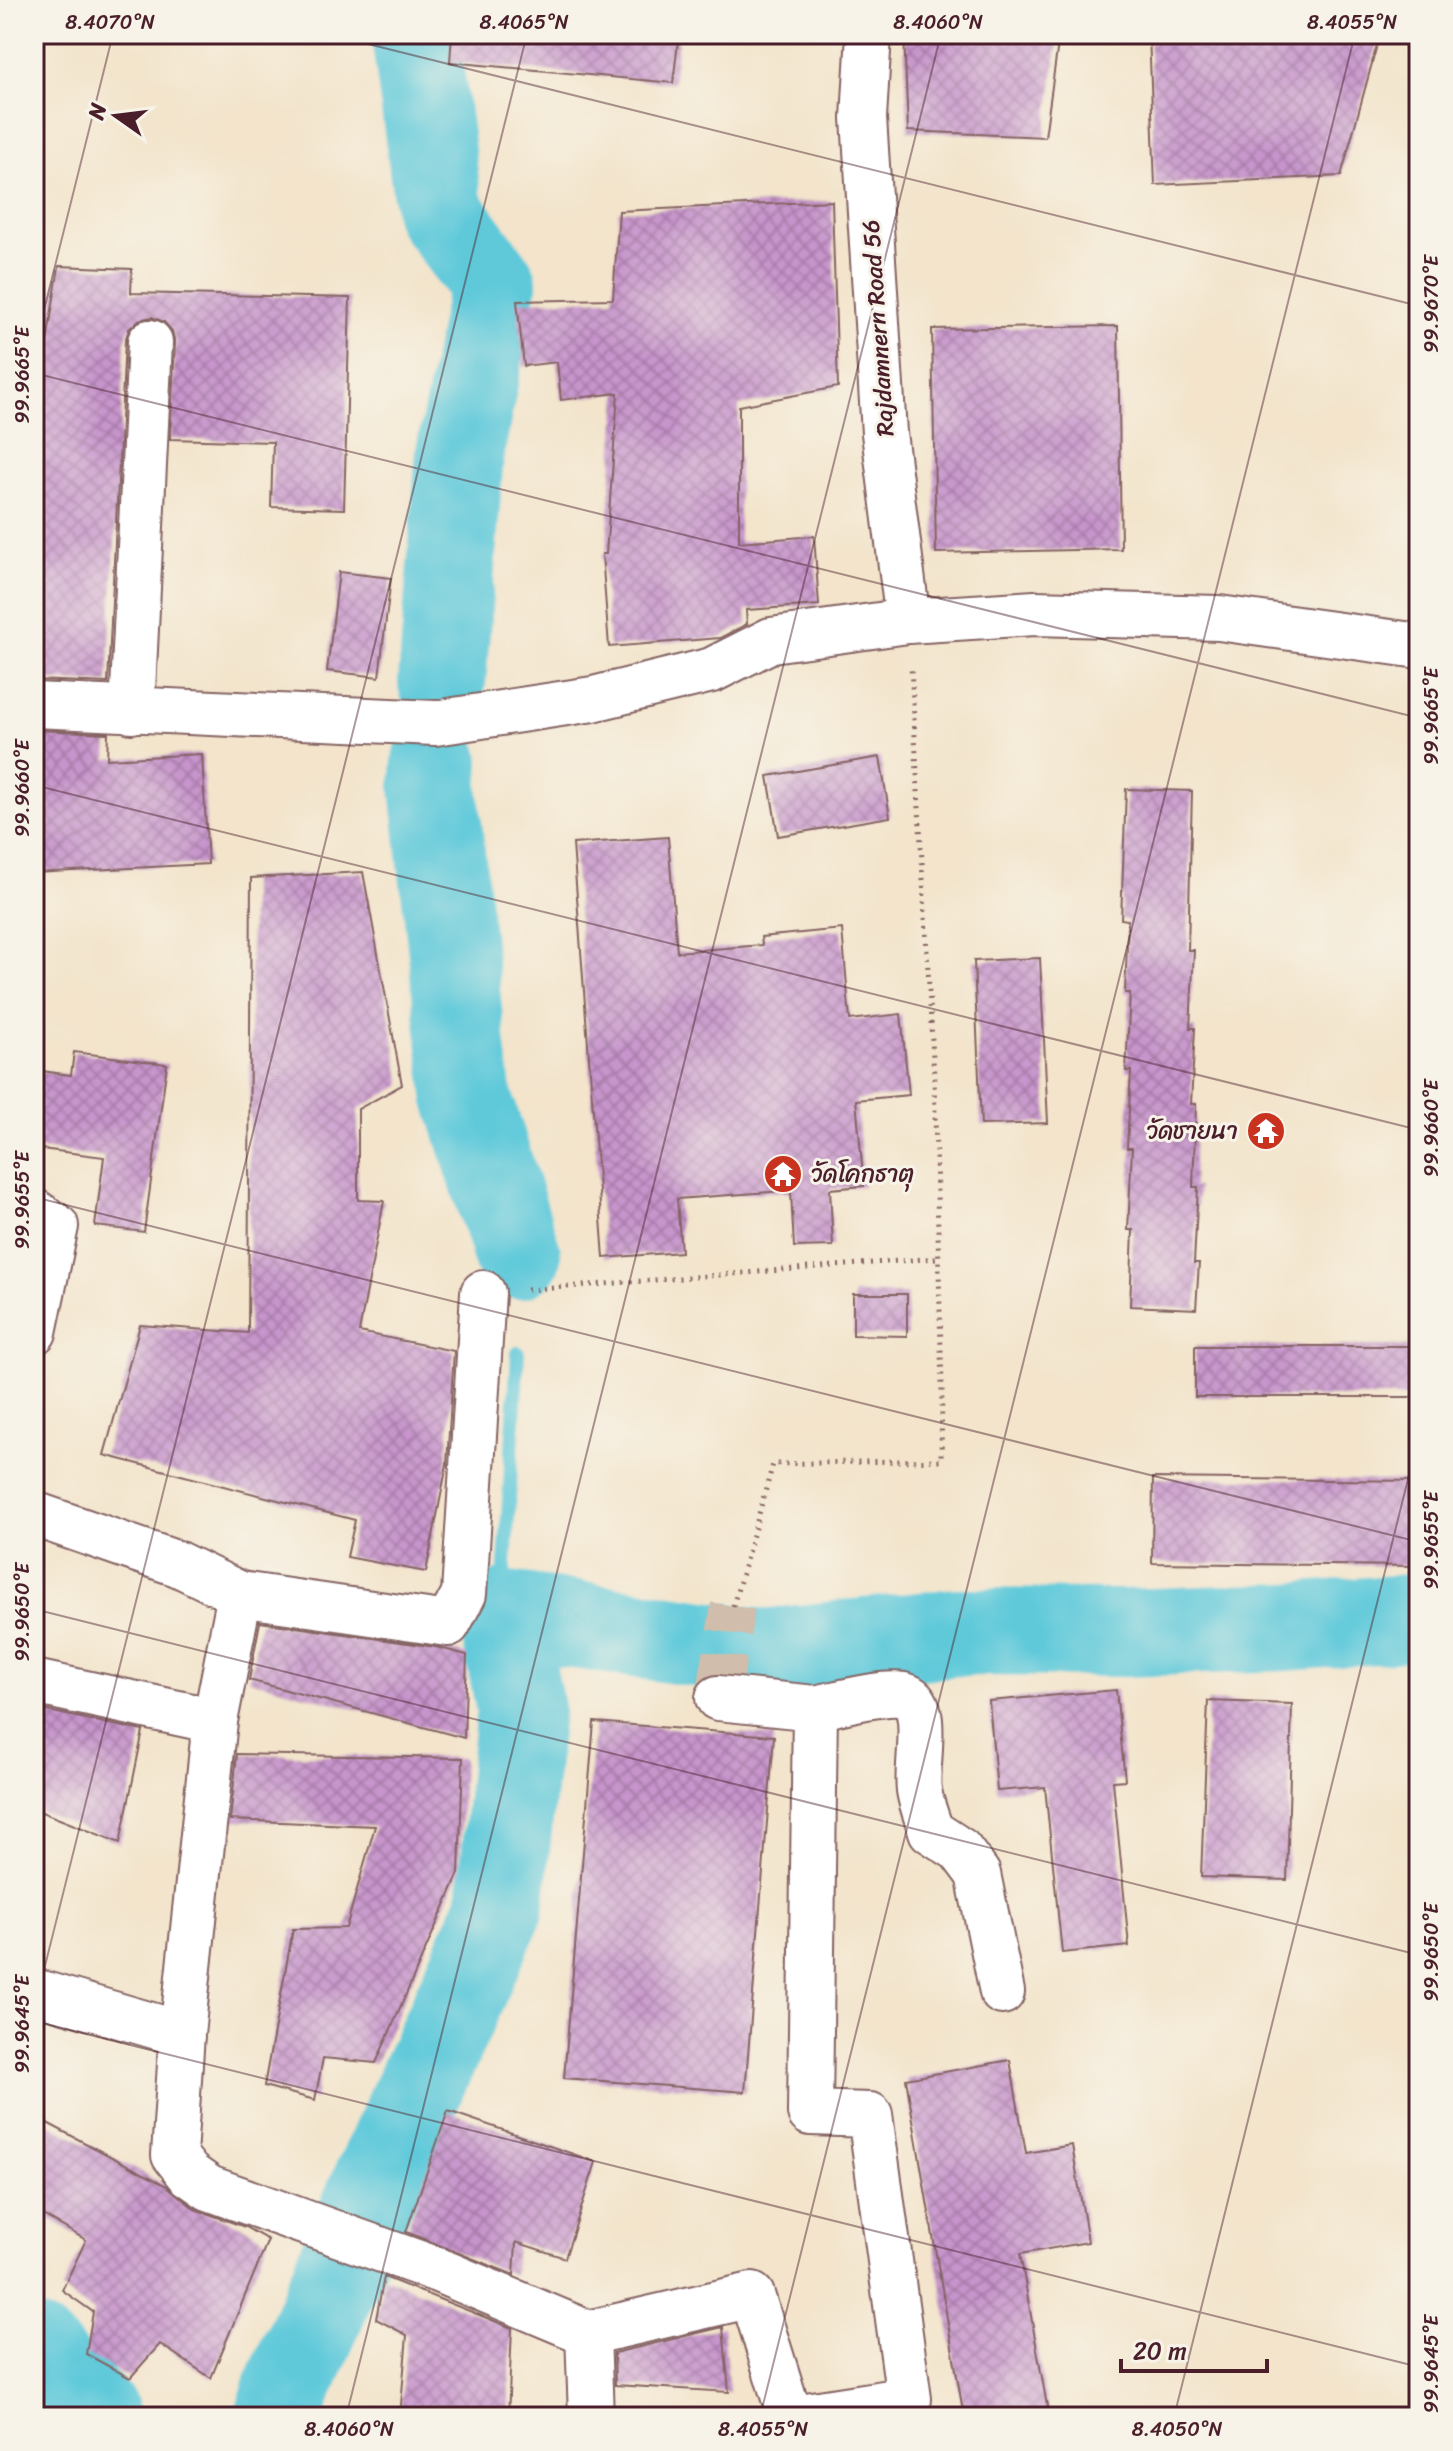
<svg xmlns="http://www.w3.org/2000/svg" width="1453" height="2451" viewBox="0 0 1453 2451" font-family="Sriracha,'Playpen Sans Thai',sans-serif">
	<defs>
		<pattern id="building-cross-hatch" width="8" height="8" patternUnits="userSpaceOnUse" patternTransform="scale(2)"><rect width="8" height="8" fill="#c795cc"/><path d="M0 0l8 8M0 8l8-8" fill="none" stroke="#a479a6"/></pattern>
	</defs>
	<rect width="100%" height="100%" fill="#f7f3e8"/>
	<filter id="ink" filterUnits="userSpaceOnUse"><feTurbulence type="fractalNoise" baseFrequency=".0125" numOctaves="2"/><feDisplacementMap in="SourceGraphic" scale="16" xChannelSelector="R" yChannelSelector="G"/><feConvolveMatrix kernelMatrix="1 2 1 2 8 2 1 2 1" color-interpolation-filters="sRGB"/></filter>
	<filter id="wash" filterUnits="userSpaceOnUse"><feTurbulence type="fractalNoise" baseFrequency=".006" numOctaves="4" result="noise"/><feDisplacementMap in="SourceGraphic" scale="32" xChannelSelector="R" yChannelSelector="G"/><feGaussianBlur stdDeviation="1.8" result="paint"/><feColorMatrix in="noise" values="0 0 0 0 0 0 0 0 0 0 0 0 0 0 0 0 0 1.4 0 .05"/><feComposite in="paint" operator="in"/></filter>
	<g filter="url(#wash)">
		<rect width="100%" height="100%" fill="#f3e4cb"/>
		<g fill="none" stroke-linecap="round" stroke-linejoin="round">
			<path stroke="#5fc9da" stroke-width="14" d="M502,1614L518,1353"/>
			<g stroke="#5fc9da" stroke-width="88">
				<path d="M415,34L439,211L493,284L460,453L442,682"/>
				<path d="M436,762L434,787L467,1093L517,1255"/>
				<path d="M34,2351L97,2417"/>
				<path d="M279,2417L286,2394L370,2196L500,1908L520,1709L502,1614L763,1653L957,1632L1125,1633L1288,1627L1419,1617"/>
			</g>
		</g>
		<g id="blocks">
			<g fill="url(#building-cross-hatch)">
				<path d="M452,34H679L673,83L450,62Z"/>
				<path d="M904,34H957L1058,43L1045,137L908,131Z"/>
				<path d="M1149,34H1380L1341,176L1155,185Z"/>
				<path d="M832,201L838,387L739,406V542L814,536L819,605L746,610L747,624L720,638L609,647L602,554H606L618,393L561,400L557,362L524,366L517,301L613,299L619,211Z"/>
				<path d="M59,266L132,269L131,293L350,298L344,509L271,507L273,442L170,439L175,343L172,331L164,322L152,317L139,320L129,329L125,341L108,683L34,680V342H47Z"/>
				<path d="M1118,326L1121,549L936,553L932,329Z"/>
				<path d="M339,572L391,578L379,677L327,671Z"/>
				<path d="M34,730L108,733L107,759L202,754L208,864L34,873Z"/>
				<path d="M880,757L890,817L778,836L768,776Z"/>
				<path d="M1126,789L1192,791L1188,950H1194L1190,1028H1195L1191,1104H1196L1193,1187H1198L1194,1263H1199L1196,1309L1130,1306L1133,1230H1128L1132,1148H1127L1131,1071H1126L1130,993H1125L1128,920L1121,919Z"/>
				<path d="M668,837L677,952L762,945L761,937L842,929L850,1020L901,1014L909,1095L856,1100L864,1186L830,1189L833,1246L794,1247L791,1192L784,1193V1191L677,1199L681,1252L604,1258L573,844Z"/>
				<path d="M363,872L402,1085L358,1109V1200L384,1201L359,1332L454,1351L447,1464L426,1572L347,1557L355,1520L104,1455L140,1325L248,1333L251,878Z"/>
				<path d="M1040,958L1048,1123L981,1125L974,961Z"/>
				<path d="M74,1052L167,1064L144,1232L95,1226L104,1157L34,1148V1070L71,1075Z"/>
				<path d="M853,1294H907V1336L853,1335Z"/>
				<rect x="1195" y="1346" width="224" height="51"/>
				<path d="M1153,1478L1419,1481V1566L1152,1563Z"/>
				<path d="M260,1622L436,1647L467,1655L464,1738L249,1680Z"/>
				<path d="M1116,1690L1125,1780L1113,1781L1129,1946L1062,1953L1045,1787L997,1791L989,1701Z"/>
				<path d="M1208,1701L1292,1704L1287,1880L1201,1877Z"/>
				<path d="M34,1708L143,1731L120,1843L34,1809Z"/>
				<path d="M594,1722L774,1736L745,2092L564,2078Z"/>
				<path d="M237,1754L463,1758L459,1873L376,2063L323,2058L315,2100L264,2086L293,1929L346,1928L375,1826L230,1820Z"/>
				<path d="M1010,2060L1026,2153L1072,2145L1088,2242L1020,2254L1049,2417H964L906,2079Z"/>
				<path d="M448,2111L596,2162L565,2258L516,2242L514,2275L406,2232Z"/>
				<path d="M34,2116L167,2186L195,2209L245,2227L268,2240L211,2378L160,2344L130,2378L86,2354L93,2312L62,2290L86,2240L34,2210Z"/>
				<path d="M384,2277L512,2328L508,2417H400L407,2335L376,2319Z"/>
				<path d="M723,2327L729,2392L615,2385L614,2353Z"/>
			</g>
		</g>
	</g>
	<g filter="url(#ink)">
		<use href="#blocks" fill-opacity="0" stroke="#856463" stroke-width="2"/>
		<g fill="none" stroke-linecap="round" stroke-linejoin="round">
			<path stroke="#d1bdab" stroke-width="44" stroke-dasharray="44 22" stroke-linecap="butt" d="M718,1698L733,1606"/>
			<g stroke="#856463" stroke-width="48">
				<g id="minor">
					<path d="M869,34L864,118L884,433L908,621"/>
					<path d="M34,705L435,723L593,699L712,670L771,640L908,621L1035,613L1219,618L1419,646"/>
					<path d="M132,711L150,342"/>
					<path d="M34,1211L56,1226L34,1332"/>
					<path d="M34,1514L178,1564L240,1594L215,1721L182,2034L174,2155L189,2174L209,2188L438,2270L588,2333"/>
					<path d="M240,1594L448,1624L464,1594L483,1293"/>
					<path d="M34,1682L215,1721"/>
					<path d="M718,1698L815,1708L810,2113L870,2115L909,2399L794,2417"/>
					<path d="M815,1708C835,1704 889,1689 907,1696C931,1705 915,1768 919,1790C921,1804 927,1818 931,1831L960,1850L978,1874L1002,1992"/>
					<path d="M34,1991L182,2034"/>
					<path d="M591,2417L588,2333L752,2295L790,2417"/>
				</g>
			</g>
			<g stroke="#856463" stroke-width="5" stroke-dasharray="2 6" stroke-linecap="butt">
				<path d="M527,1290L937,1258"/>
				<path d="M733,1606L773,1464L941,1460L942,1388L934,1076L911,666"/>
			</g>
			<use href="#minor" stroke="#fff" stroke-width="44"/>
		</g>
	</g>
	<path fill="none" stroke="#4a1f2b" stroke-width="2" stroke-opacity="0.45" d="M328,34L1419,306M34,350L113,34M34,373L1419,718M34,785L1419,1130M34,1197L1419,1542M34,1609L1419,1955M34,2010L527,34M34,2021L1419,2367M346,2417L941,34M760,2417L1355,34M1174,2417L1419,1435"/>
	<defs>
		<g id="temple-disc" transform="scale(2)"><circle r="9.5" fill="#c8321e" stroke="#f7f3e8"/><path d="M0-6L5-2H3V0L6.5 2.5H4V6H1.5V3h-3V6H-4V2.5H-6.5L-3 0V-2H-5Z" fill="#fff"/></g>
	</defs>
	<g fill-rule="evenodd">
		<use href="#temple-disc" x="1266" y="1131"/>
		<use href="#temple-disc" x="783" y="1174"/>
	</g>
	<g text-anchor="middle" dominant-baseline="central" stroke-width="6" stroke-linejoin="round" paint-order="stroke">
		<g font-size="24" fill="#4a1f2b" stroke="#f7f3e8">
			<text transform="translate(878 328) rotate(-94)">Rajdamnern Road 56</text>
		</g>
		<g font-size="24" fill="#4a1f2b" stroke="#f7f3e8" text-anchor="end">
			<text x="1238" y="1131">วัดชายนา</text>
			<text x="811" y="1174" text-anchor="start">วัดโคกธาตุ</text>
		</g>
	</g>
	<rect width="1453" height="2451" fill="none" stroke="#f7f3e8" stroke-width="88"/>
	<g transform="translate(116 116) rotate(284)" stroke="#f7f3e8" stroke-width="6" paint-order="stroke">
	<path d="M0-6L14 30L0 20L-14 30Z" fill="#4a1f2b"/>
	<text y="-12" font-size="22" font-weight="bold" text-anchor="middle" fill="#4a1f2b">N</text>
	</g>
	<path d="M1121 2359v12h146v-12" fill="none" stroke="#4a1f2b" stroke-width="4"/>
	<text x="1133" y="2359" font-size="24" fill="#4a1f2b" stroke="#f7f3e8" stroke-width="6" paint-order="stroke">20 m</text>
	<rect x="44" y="44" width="1365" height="2363" fill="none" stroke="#4a1f2b" stroke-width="3"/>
	<g font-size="20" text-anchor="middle" fill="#4a1f2b">
		<text x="110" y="29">8.4070°N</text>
		<text x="524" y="29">8.4065°N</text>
		<text x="938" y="29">8.4060°N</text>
		<text x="1352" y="29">8.4055°N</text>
		<text transform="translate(1431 304) rotate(-90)" y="7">99.9670°E</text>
		<text transform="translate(22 375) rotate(-90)" y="7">99.9665°E</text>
		<text transform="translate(1431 716) rotate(-90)" y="7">99.9665°E</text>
		<text transform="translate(22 788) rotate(-90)" y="7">99.9660°E</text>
		<text transform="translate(1431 1128) rotate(-90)" y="7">99.9660°E</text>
		<text transform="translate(22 1200) rotate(-90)" y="7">99.9655°E</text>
		<text transform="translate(1431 1540) rotate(-90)" y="7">99.9655°E</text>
		<text transform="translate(22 1612) rotate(-90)" y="7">99.9650°E</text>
		<text transform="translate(1431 1952) rotate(-90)" y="7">99.9650°E</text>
		<text transform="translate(22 2024) rotate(-90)" y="7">99.9645°E</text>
		<text transform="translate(1431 2364) rotate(-90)" y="7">99.9645°E</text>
		<text x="349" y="2436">8.4060°N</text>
		<text x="763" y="2436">8.4055°N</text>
		<text x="1177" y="2436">8.4050°N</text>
	</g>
</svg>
